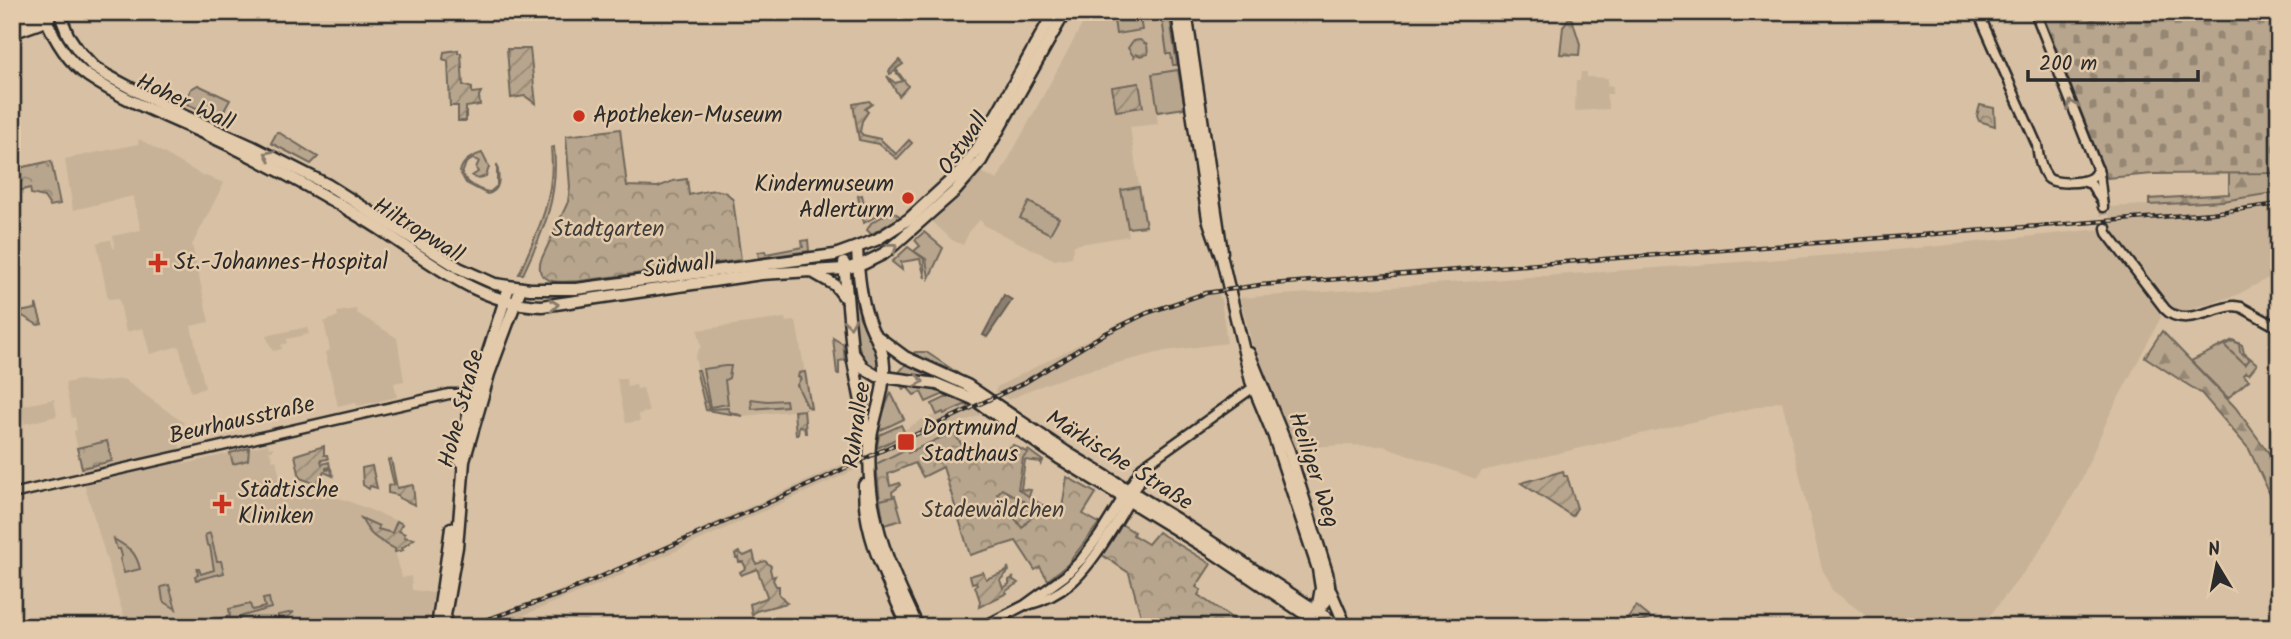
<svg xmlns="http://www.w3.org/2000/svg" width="2291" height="639" viewBox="0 0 2291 639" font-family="Kalam,sans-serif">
	<defs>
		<pattern id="forest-firs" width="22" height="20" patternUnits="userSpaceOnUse" patternTransform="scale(1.75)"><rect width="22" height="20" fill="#b7a58d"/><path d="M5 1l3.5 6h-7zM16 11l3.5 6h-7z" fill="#958773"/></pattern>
		<pattern id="cemetery-stones" width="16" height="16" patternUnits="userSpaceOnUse" patternTransform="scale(1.75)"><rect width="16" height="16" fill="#b7a58d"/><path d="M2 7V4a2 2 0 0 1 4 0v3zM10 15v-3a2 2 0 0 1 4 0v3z" fill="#958773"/></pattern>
		<pattern id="park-crowns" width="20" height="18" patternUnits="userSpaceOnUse" patternTransform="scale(1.75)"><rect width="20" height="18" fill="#b7a58d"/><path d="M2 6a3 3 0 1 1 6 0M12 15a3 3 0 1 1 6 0" fill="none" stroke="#958773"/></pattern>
		<pattern id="garden-furrows" width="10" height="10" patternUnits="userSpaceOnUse" patternTransform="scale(1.75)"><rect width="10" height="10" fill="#b7a58d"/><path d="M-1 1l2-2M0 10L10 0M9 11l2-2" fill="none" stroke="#958773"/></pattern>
	</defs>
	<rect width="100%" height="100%" fill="#d7c0a3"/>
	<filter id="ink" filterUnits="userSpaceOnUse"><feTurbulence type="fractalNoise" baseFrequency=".0143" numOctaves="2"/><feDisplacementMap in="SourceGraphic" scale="14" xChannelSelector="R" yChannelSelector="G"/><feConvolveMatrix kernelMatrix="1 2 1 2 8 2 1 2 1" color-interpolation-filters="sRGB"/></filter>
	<g filter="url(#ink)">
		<g fill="#c7b298">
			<path d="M1089,12L1106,14L1169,12L1178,70L1152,75L1158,124L1130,127L1139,187L1121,190L1129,236L1074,245L1072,257L1055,260L985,226L980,220L970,230L963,245L952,240L932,221L934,218L980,171L997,180Z"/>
			<path d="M1581,72H1587V77L1608,78L1607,85L1613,86L1612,94H1606L1609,109L1575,111L1576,81H1580Z"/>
			<path d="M139,139L200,174L224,183L192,245L209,322L191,326L205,388L191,392L179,346L150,354L143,328L126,332L119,298L108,299L97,243L108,240H111L113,248H115L113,236L141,230L133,196L73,210L65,159L138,144Z"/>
			<path d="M2279,192V272L2237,295L2187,310L2178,311L2171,309L2161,292L2110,227L2109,207L2223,201Z"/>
			<path d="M2101,229L2103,236L2160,309L2161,317L2109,416L2078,487L2037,555L1981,627H1881L1832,590L1822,568L1782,401L1482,471L1476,479L1384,446L1342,445L1294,448L1284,418L1256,360L1240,298L1809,257L1930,247Z"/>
			<path d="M1215,289L1221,300L1227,343L1165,351L1074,374L1032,389L1009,400L995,392L997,387L1122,322L1173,301Z"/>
			<path d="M356,309L357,313L397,338L404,381L394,383L397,397L358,406L355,402L338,406L325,352L330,350L324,322L338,316L337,312Z"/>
			<path d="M785,318L786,322L796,321L811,409L743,416L706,410L695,357L701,346L698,330Z"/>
			<path d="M307,327L309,334L287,339V343L281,345L282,349L273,351L266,336Z"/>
			<path d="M123,379L184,423L178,438L184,464L268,444L269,448L273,447V451H269L273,461L276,460L282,487L295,484L348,501L397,521L393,533V542L402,578L411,576L412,590L434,593L428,626L127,627L85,487L74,431L77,430L75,417L72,418L65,383L80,380L97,382Z"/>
			<path d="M617,379H626L627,387L636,385L637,389L643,388L649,412L638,414L640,421L626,423Z"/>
			<path d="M54,399L57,416L24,424L21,406Z"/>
			<path d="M964,405L982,414L951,427L953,432L908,454L905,450L876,464L877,448L899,437L898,434L921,420L943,412L945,414Z"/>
			<path d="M859,457V468L640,567L637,558Z"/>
			<path d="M623,565L626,573L507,622L491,627H454L509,611Z"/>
		</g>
		<g fill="#b7a58d" stroke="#71685c" stroke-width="2">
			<path d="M1139,12L1142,30L1116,34L1113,13Z"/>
			<path d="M1161,12H1169L1177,65H1173L1171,54H1167Z"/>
			<path d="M1178,70L1185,108L1158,112L1152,74Z"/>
			<path d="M198,85L230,100L220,118L184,103L191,89Z"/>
			<path d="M554,147C559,197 544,230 523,274H519C538,231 556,196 551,148Z"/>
			<path d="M482,153L489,167L486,176L478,179L472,176L478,172L476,168L479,161L473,159L466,163L462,174C466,183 480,191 490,192L497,186V164C499,177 502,191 487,194L466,183L460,172C462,161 472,156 482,153Z"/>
			<path d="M1139,187L1146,226L1128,228L1121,190Z"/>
			<path d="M862,195L864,203L868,209L882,205L887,210L864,223L863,218L865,216L862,217L858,196Z"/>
			<path d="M1029,202L1059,218L1050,234L1020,218Z"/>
			<path d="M892,211L901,217L871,234L867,230L871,223Z"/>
			<path d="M924,232L943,248L929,278L926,259L914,251L920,246L915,240Z"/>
			<path d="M808,240L809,251L759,258L758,252L765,251L766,254L803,247L802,241Z"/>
			<path d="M908,247L924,259L925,278L920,259L901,262L902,270L892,262Z"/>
			<path d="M850,279H853L860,318L874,344L878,360L879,373C851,360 853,307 850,279Z"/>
			<path d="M833,338L843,344L845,360L839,361V374H837Z"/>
			<path d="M2233,340L2242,345L2244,353L2257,364L2249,374L2246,372L2243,375L2249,380L2228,398L2191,361Z"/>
			<path d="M915,352H926L959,374L912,356Z"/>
			<path d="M907,363L948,379L985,399L896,376Z"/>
			<path d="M725,366H731L729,378L725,380L728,404L710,407L703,369Z"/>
			<path d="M696,370H699L709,409L728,408L730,412L743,416L706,410Z"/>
			<path d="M805,372L811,408L807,406L797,385L801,378L798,377L799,373Z"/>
			<path d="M899,383L923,384L949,392L926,402L921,392L914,395L907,387L903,389Z"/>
			<path d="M891,393L904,419L879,431L882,414Z"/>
			<path d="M951,395L971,406L964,405L944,414L943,412L937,415L932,404Z"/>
			<path d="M751,399L767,401L786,400L787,406L752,409Z"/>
			<path d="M901,425L904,431L898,434L900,437L877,448L879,435Z"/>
			<path d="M249,448L248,460L233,464L230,453Z"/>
			<path d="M1028,450L1043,461L1041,464V462L1025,460L1021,489L1031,490L1028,499L1004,483L1007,467Z"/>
			<path d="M895,496L902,520L884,525L880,500Z"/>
			<path d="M210,533L217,561H221L224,573L196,580L195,576L198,575L197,569H199L201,574L214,570L210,546L207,545L205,535Z"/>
			<path d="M114,539C129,548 136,551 140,569L124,573L120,559L122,556L120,549H117Z"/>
			<path d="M169,585L176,609L163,601L161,587Z"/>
			<path d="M269,598L271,608L239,617L241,627H219L217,619L230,616L229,609L250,604L252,610L265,607L263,599Z"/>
			<path d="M1636,606L1651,618L1622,626Z"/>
			<path d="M294,612L275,627H247L278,619V615Z"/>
		</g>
		<g fill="url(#forest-firs)" stroke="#71685c" stroke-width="2">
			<path d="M2229,173H2279V192L2223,201L2149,205V199L2229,194Z"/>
			<path d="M2162,331L2235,407L2279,467V514L2249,449L2202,394L2145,357Z"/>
		</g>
		<path fill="url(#cemetery-stones)" stroke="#71685c" stroke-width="2" d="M2042,12H2279V173L2153,174L2107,178Z"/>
		<g fill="url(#park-crowns)" stroke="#71685c" stroke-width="2">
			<path d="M1568,19H1572L1580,44L1579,55L1560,54L1563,27Z"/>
			<path d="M1140,40L1147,45L1148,54L1141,56L1136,54L1134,57L1128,48L1133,41Z"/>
			<path d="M1980,105L1994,108L1995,126L1979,121L1977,116Z"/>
			<path d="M620,129L627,186L658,187L673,181L687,179L689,195C705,192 724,184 733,200L741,260L580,281C564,282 533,286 541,260L568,202L570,187L566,136Z"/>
			<path d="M277,132H278L318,157L311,164L271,143Z"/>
			<path d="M51,161L60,204L50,206L44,197L31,194L30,188L19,191L14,169Z"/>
			<path d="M36,304L42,324L38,325L14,311L18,308L19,312L36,309Z"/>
			<path d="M2233,341L2239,344L2240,352L2250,359L2245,365L2224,345Z"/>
			<path d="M953,432L972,459L1005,450L1013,445L1028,453L1023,458L1018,489L1042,505L1062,508L1067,477L1096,493L1083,514L1099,523L1067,565L1048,580L1040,567L1035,570L1016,541L970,555L943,467L923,477L915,463L888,474L890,486L900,483L901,485L892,492L893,497L880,500L876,464L906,449L908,453Z"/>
			<path d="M107,441L112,461L82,468L77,448Z"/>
			<path d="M1121,524L1134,532L1133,535L1148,544L1158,532L1211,564L1196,587L1201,590L1198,595L1245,627H1144L1129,573L1102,555Z"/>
		</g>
		<g fill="url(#garden-furrows)" stroke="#71685c" stroke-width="2">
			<path d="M507,49H530L536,104L525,96L511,98Z"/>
			<path d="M458,50V53H461L463,85L472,88V93L481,92L479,96L480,105L466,107V121H458V106H450L448,61L443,59L444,52Z"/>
			<path d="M899,60L903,64L896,69L908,86L899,96L887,76L895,83L903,81L895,71L890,74L889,71Z"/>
			<path d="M1139,83L1143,107L1116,111L1112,87Z"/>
			<path d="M869,101L872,104L865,109L868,112L862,121L860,132L863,135L880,139L896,154L909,140L912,143L897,159L879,144L859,140L853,104Z"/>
			<path d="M804,410L806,433H805L804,427L799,426L798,435H796L794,411Z"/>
			<path d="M324,446V455H327L328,459L321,460L322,464L329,462L330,467L326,468V470L331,469L333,476L324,472L316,484L300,478L295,455Z"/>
			<path d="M391,459L397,488L413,485L415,505L399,498L398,495L388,493V486L394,484L388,460Z"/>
			<path d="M372,466L377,488L370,486L369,489L363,485L362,468Z"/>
			<path d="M1563,471L1564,476H1567L1577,508L1572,516L1521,483Z"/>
			<path d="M1002,489L1038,509L1022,528L997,494Z"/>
			<path d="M361,518L379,526L378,529L392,533L397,521L402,524L399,531L405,534L404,537L414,539L402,548L403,550L395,552V549C377,539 371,538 361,518Z"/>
			<path d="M739,552L744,556L753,552L756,564L765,561L771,566L770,569L772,577L775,576L773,580L776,586H779V594L787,603L756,611L752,615L750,604L766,598L767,596L757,569L741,575L740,572L746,568L743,562H739L738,558H736L735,554Z"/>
			<path d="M1008,567L1009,571L1000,580L1003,588L1009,584V580L1014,577L1012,579L1018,583L1006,591L1007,593L979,607L980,601L975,586L977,584L976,582L972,583L970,576L983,572L986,579L1007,571Z"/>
		</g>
		<path fill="#8c7f6f" stroke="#655d54" stroke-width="2" d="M1004,295L1012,300L987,337L983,335Z"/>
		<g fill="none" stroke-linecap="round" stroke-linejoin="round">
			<path stroke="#b5a28b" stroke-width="8" stroke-dasharray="8 4" stroke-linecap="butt" d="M2103,207L2106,228"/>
			<g stroke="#2b2b2b" stroke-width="13">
				<g id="minor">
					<path d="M1978,12L2037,145C2038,155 2041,169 2047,177C2053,185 2083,183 2091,178C2095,175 2096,172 2098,169"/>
					<path d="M2035,12L2099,173L2103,207"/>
					<path d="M2082,181L2091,184L2101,200"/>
					<path d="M2106,228L2107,233L2165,309C2183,328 2212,308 2234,306L2241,307L2279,328"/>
					<path d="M12,494L449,394H466L478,397"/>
					<path d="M1028,605C1043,601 1059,593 1071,583C1098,560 1132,497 1148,465"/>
					<path d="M982,627L1025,605L1065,576L1081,560L1099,536L1142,467L1258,384"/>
				</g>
			</g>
			<g stroke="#2b2b2b" stroke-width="15">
				<g id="major">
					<path d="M43,12C53,37 66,61 88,76C132,106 190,125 237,149C283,172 328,197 372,224C425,257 477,305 542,306L761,274L844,269L863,264L885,253L955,191L981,161L1065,12"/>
					<path d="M59,12L68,35L78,50L94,67L108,76L176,112L251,146L328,185L459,268L495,284L530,289H576L812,258L835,255L876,240L909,219L960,172L977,149L1054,12"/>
					<path d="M1177,12L1208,219L1222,259L1251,381L1273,434L1318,569L1321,588L1317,610"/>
					<path d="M1186,12L1222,252"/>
					<path d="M12,23L43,13"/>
					<path d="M12,33L46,21L54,12"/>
					<path d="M857,248C858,270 860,295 867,316C872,334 884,347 884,366C885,393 873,418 870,444C865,515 889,565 918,627"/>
					<path d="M844,263L853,361L864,417L865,438"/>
					<path d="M814,273L835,285L845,298"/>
					<path d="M874,334L905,357L967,385L1066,452L1176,519L1341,627"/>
					<path d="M1249,353L1289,451L1327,573C1331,594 1332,598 1316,612"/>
					<path d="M854,354L864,368L877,376L937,384L973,399L1059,458L1211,551L1324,627"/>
					<path d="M459,461L469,411L509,287"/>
					<path d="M864,485C863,536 888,581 908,627"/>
					<path d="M1331,592L1346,627"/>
					<path d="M438,620L451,528"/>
					<path d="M443,627L457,547L464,461L489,374L521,288"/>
				</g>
			</g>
			<use href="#minor" stroke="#e2caab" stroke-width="8"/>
			<use href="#major" stroke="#e2caab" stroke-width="10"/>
			<g stroke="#2b2b2b" stroke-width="4.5">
				<path id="rail" d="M465,627L564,593L822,479L1024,383L1104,334L1147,313L1206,293L1260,285L2212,213L2279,204"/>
			</g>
			<use href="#rail" stroke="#e2caab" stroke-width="2" stroke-dasharray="5" stroke-linecap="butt"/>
		</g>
		<defs><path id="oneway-chevron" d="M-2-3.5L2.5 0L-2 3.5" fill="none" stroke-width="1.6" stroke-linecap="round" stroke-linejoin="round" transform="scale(1.75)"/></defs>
		<g stroke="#867a6b">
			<use href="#oneway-chevron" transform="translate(2072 105) rotate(-112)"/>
			<use href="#oneway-chevron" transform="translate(269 155) rotate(-153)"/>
			<use href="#oneway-chevron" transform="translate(893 247) rotate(-38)"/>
			<use href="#oneway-chevron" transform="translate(554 305) rotate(-6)"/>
			<use href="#oneway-chevron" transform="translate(850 323) rotate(82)"/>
			<use href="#oneway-chevron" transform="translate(919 381) rotate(6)"/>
		</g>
	</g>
	<g fill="#c8321e" stroke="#e2caab" stroke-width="2.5">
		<circle cx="579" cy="116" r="7"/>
		<circle cx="908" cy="198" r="7"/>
		<path d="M154.5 252.5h7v7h7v7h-7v7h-7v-7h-7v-7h7z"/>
		<rect x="897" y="433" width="18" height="18" rx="3.5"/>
		<path d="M218.5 493.5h7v7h7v7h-7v7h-7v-7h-7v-7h7z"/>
	</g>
	<g text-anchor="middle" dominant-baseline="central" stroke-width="5" stroke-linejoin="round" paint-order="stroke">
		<g font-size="23" fill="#2b2b2b" stroke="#e2caab">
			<text transform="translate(185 103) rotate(25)">Hoher Wall</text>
			<text transform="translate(964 144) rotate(-55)">Ostwall</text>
			<text transform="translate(418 231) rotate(32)">Hiltropwall</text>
			<text transform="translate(679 267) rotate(-7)">Südwall</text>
			<text transform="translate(462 409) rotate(-75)">Hohe Straße</text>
			<text transform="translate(242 421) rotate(-13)">Beurhausstraße</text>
			<text transform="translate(858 425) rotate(-82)">Ruhrallee</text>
			<text transform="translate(1119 461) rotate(32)">Märkische Straße</text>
			<text transform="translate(1313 470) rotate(72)">Heiliger Weg</text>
		</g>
		<g font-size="23" fill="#2b2b2b" stroke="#e2caab" text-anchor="start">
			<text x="593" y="116">Apotheken-Museum</text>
			<text x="894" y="185" text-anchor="end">Kindermuseum<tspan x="894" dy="26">Adlerturm</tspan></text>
			<text x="174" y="263">St.-Johannes-Hospital</text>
			<text x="922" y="429">Dortmund<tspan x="922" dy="26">Stadthaus</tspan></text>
			<text x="238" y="491">Städtische<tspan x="238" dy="26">Kliniken</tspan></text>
		</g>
		<g font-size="23" fill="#403d3a" stroke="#e2caab">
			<text x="608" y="230">Stadtgarten</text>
			<text x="993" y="511">Stadewäldchen</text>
		</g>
	</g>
	<rect width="2291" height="639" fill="none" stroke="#e2caab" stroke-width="42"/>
	<rect x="21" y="21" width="2249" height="597" fill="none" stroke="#2b2b2b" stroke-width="2.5" filter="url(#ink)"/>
	<g transform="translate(2217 565) rotate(350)" stroke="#e2caab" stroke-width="5" paint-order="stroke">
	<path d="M0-5L12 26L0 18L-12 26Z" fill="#2b2b2b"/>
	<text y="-10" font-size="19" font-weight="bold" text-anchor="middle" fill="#2b2b2b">N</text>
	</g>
	<path d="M2028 70v10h170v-10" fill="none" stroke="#2b2b2b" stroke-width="3.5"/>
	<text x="2039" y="70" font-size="21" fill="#2b2b2b" stroke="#e2caab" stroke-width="5" paint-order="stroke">200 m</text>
</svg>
